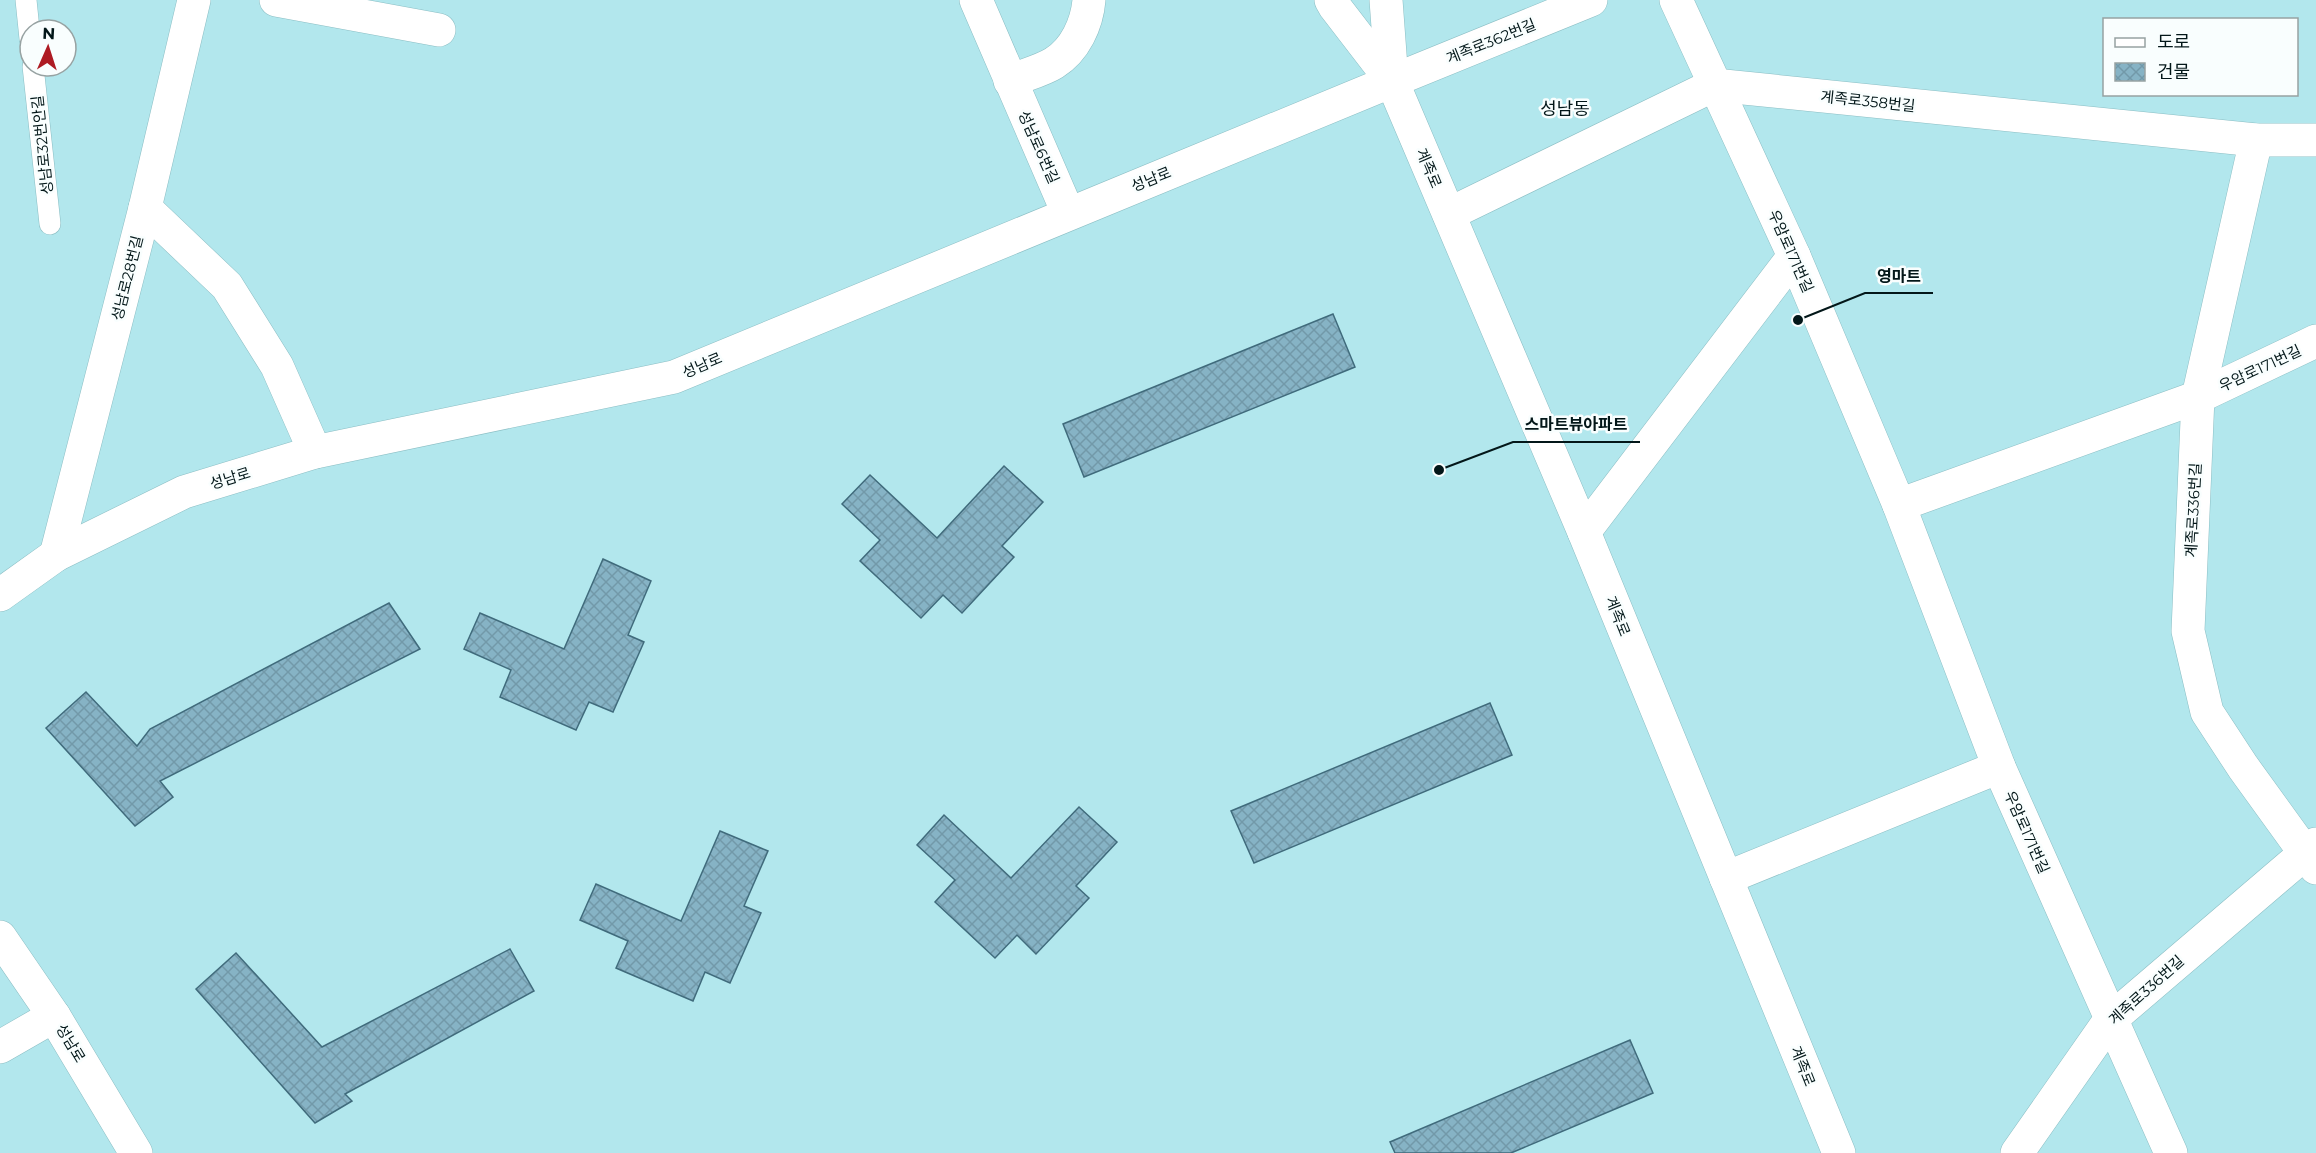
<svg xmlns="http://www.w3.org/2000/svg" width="2316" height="1153" viewBox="0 0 2316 1153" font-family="Montserrat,'Noto Sans KR',sans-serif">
	<defs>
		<pattern id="building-cross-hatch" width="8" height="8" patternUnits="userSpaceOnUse" patternTransform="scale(1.5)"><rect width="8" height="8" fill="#86b3c5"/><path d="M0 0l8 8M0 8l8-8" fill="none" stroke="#7299a9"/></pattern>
	</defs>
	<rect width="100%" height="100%" fill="#b2e7ed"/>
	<g fill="url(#building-cross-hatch)" stroke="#406b7c" stroke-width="1.5">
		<path d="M1333,314L1355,367L1084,477L1063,424Z"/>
		<path d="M1004,466L1043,502L1002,546L1014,557L962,613L943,595L921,618L860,561L880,540L842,504L870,475L937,538Z"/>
		<path d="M603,559L651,581L628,635L644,642L613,712L589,702L576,730L500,697L511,670L464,649L480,613L564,649Z"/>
		<path d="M389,603L420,649L160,781L173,797L135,826L46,728L86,692L137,746L150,729Z"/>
		<path d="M1490,703L1512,755L1254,863L1231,811Z"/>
		<path d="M1079,807L1117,842L1076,886L1089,898L1036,954L1017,935L995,958L935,902L955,880L917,845L944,815L1011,878Z"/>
		<path d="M720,831L768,851L744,906L761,913L730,983L705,972L693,1001L616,968L628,941L580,920L596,884L681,921Z"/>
		<path d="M510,949L534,991L345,1094L352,1101L315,1123L196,989L236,953L322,1047Z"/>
		<path d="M1630,1040L1653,1093L1511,1153H1395L1390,1142Z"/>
	</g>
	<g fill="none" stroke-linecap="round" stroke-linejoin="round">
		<g stroke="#8bbec4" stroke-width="22">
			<g id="service">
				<path d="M26,0L30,39"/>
				<path d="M33,66L50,224"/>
			</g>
		</g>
		<g stroke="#8bbec4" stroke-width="34">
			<g id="minor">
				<path d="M276,0L439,30"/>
				<path d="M976,0L1068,213"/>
				<path d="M1676,0L1794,256L1899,505L1999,767L2171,1153"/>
				<path d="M1010,81C1024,75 1041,71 1054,63C1075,50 1087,24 1089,0"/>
				<path d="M1392,81L1591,0"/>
				<path d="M2256,140L2198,397L2188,631L2207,712L2243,767L2316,868"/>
				<path d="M145,208L227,286L277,366L315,452"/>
				<path d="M1449,214L1714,85L2256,140H2316"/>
				<path d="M1899,505L2198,397L2316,341"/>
				<path d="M1584,532L1794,256"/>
				<path d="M56,555L145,208L194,0"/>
				<path d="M1726,878L1999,767"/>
				<path d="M0,937L54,1016L136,1153"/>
				<path d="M0,1047L54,1016"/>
				<path d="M2017,1153L2110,1020L2316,844"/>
			</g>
		</g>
		<g stroke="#8bbec4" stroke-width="34">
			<g id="secondary">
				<path d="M1331,0L1335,7L1392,81L1584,532L1839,1153"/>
				<path d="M1386,0L1392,81"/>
				<path d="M0,595L56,555L184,492L315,452L674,377L1392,81"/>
			</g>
		</g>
		<use href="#service" stroke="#fff" stroke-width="21"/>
		<use href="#minor" stroke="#fff" stroke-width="33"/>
		<use href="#secondary" stroke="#fff" stroke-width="33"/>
	</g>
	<g text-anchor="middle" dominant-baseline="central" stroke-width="5" stroke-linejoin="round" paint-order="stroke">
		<g font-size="15" fill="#031719" stroke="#f9fefe">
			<text transform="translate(1491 41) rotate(-22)">계족로362번길</text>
			<text transform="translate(1868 101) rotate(6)">계족로358번길</text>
			<text transform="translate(42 145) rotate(-96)">성남로32번안길</text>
			<text transform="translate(1039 147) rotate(66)">성남로6번길</text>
			<text transform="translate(1429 168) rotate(67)">계족로</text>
			<text transform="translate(1151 179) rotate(-22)">성남로</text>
			<text transform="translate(1791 251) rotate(66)">우암로171번길</text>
			<text transform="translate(127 278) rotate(-76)">성남로28번길</text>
			<text transform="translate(702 365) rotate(-23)">성남로</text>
			<text transform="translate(2260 368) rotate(-25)">우암로171번길</text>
			<text transform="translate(230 478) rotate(-17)">성남로</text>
			<text transform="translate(2193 510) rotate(-87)">계족로336번길</text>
			<text transform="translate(1618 616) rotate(68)">계족로</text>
			<text transform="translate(2027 832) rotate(66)">우암로171번길</text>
			<text transform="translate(2146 990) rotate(-42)">계족로336번길</text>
			<text transform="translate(71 1043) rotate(59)">성남로</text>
			<text transform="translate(1803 1066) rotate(68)">계족로</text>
		</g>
		<g font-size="18" fill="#031719" stroke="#f9fefe">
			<text x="1565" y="109">성남동</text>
		</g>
	</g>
	<path fill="none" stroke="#031719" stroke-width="2" d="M1798 320L1865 293H1933M1439 470L1513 442H1640"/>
	<g fill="#031719" stroke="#f9fefe" stroke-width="2">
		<circle cx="1798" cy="320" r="6"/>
		<circle cx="1439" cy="470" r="6"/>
	</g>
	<g font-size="16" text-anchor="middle" font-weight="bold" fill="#031719" stroke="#f9fefe" stroke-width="5" stroke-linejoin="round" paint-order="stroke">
		<text x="1899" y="282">영마트</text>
		<text x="1576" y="430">스마트뷰아파트</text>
	</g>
	<rect x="2103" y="18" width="195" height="78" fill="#f9fefe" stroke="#97a2a2" stroke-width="1.5"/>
	<rect x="2115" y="38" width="30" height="9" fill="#ffffff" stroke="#97a2a2" stroke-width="1.5"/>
	<text x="2157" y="48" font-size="18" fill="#031719">도로</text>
	<rect x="2115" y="63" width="30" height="18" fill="url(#building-cross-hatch)" stroke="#97a2a2" stroke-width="1.5"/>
	<text x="2157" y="78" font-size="18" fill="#031719">건물</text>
	<g transform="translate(48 48) rotate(3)"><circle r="28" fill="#f9fefe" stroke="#97a2a2" stroke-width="1.5"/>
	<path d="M0-4.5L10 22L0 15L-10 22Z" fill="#ae1b23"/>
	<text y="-9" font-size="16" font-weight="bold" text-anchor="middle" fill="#031719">N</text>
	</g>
</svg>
